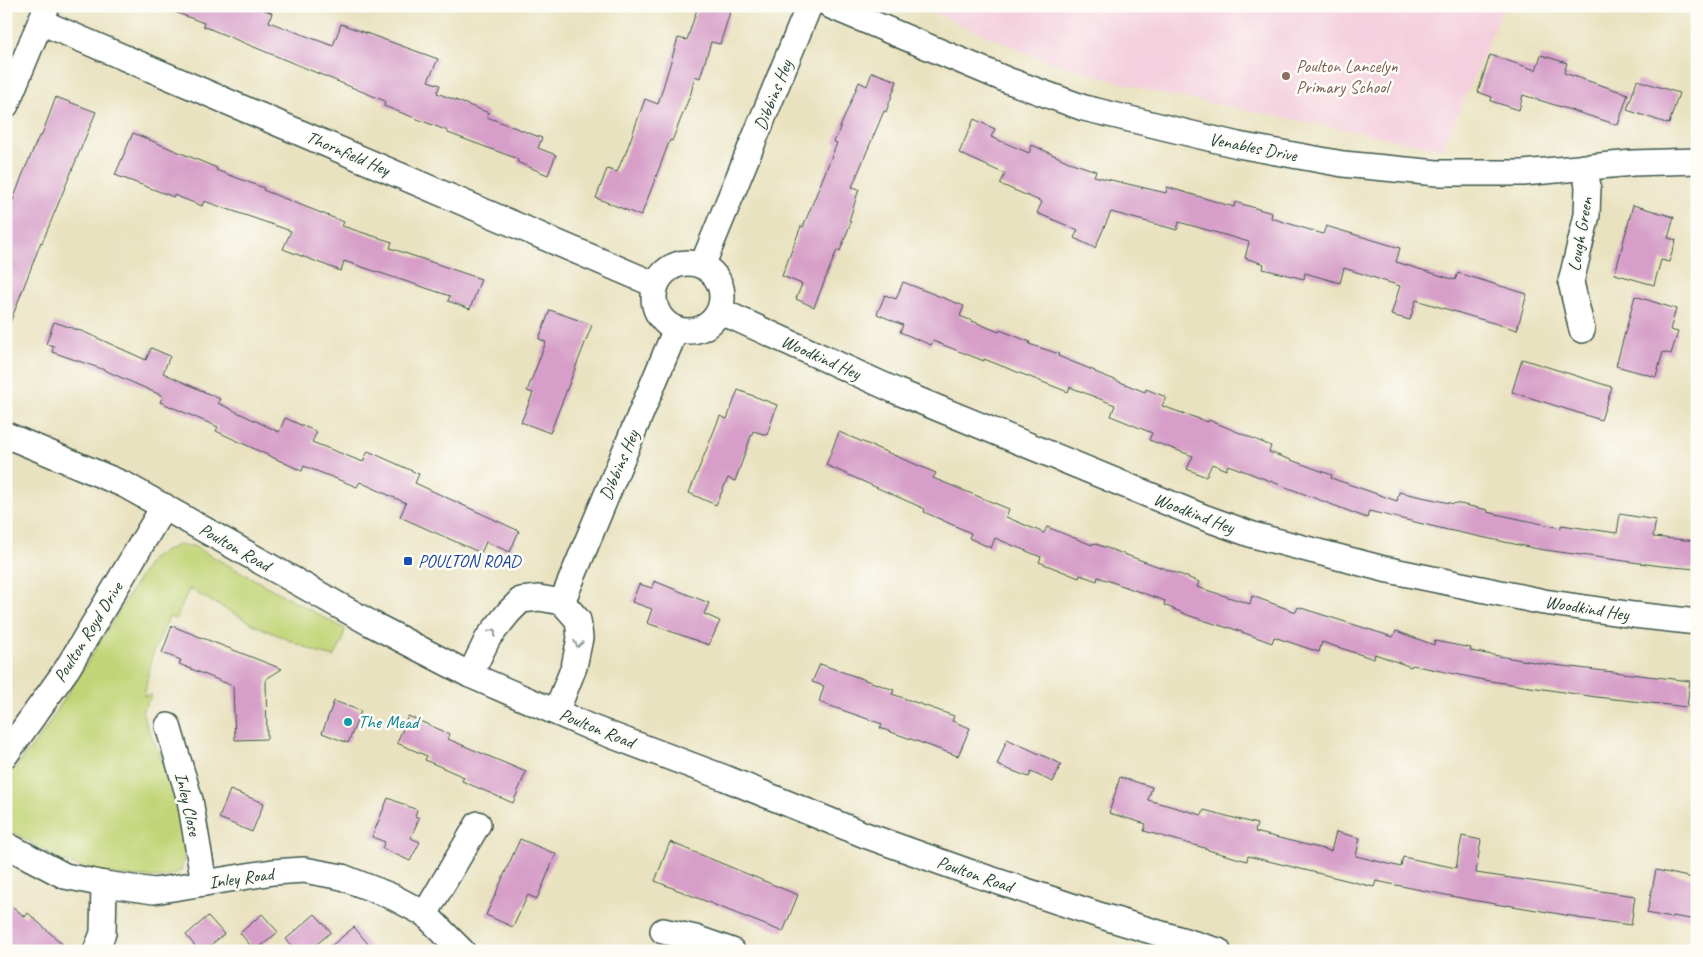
<svg xmlns="http://www.w3.org/2000/svg" width="1703" height="957" viewBox="0 0 1703 957" font-family="Caveat,sans-serif">
	<rect width="100%" height="100%" fill="#fdfcf7"/>
	<filter id="ink" filterUnits="userSpaceOnUse"><feTurbulence type="fractalNoise" baseFrequency=".02" numOctaves="2"/><feDisplacementMap in="SourceGraphic" scale="10" xChannelSelector="R" yChannelSelector="G"/><feConvolveMatrix kernelMatrix="1 2 1 2 8 2 1 2 1" color-interpolation-filters="sRGB"/></filter>
	<filter id="wash" filterUnits="userSpaceOnUse"><feTurbulence type="fractalNoise" baseFrequency=".0096" numOctaves="4" result="noise"/><feDisplacementMap in="SourceGraphic" scale="20" xChannelSelector="R" yChannelSelector="G"/><feGaussianBlur stdDeviation="1.12" result="paint"/><feColorMatrix in="noise" values="0 0 0 0 0 0 0 0 0 0 0 0 0 0 0 0 0 1.4 0 .05"/><feComposite in="paint" operator="in"/></filter>
	<g filter="url(#wash)">
		<rect width="100%" height="100%" fill="#e9e2c0"/>
		<path fill="#f4cfdd" d="M917,6H1504L1443,149L1154,92L1041,59Z"/>
		<path fill="#c2d477" stroke="#708856" d="M177,545L193,546L345,629L342,643L334,657L316,652L257,626L189,589L176,619L169,617L152,656L144,696L152,695L142,710L146,724L173,784L188,841L181,871L163,878L121,876L88,870L61,860L14,833L6,826V779L44,732L151,559Z"/>
		<g id="blocks">
			<g fill="#d69ec8">
				<path d="M164,6H255L272,13L269,22L333,46L341,24L438,59L428,81L440,85L437,93L489,113L487,117L542,138L538,148L556,155L548,175L517,162L518,159L448,133V131L384,106L385,101L203,26L204,23L164,8Z"/>
				<path d="M698,6H732L720,44L711,42L700,78L695,76L691,93L672,141L670,140L641,216L596,198L607,169L617,172L624,155H625L645,99L658,104L678,38L687,40Z"/>
				<path d="M1490,55L1536,70L1541,55L1567,63L1564,73L1628,94L1618,125L1523,95L1519,110L1491,101L1492,97L1478,92Z"/>
				<path d="M872,72L897,81L886,112L884,111L852,187L859,189L849,221L851,222L840,251L837,250L814,307L796,299L802,284L782,276L801,226L803,227L837,143L834,142L859,82L867,86Z"/>
				<path d="M1637,80L1679,93L1669,124L1627,110Z"/>
				<path d="M56,97L96,112L42,243L41,242L8,328H6V219L22,176L39,136L41,137Z"/>
				<path d="M974,119L995,129L991,137L1029,153L1032,145L1069,162L1096,171L1094,176L1166,193L1167,187L1234,207L1235,202L1272,213L1271,218L1323,234L1326,226L1400,248L1396,262L1455,280L1458,273L1527,294L1517,330L1416,300L1410,320L1391,315L1400,286L1344,268L1340,283L1305,273L1304,279L1263,269L1264,264L1245,258L1249,242L1179,222L1177,230L1111,212L1095,248L1074,238L1078,230L1037,213L1042,202L1000,184L1005,174L959,153Z"/>
				<path d="M133,133L217,168L216,170L264,188L263,190L344,222L342,226L392,242L390,248L481,279L470,309L448,301L450,296L344,261L341,271L283,249L291,231L204,201L202,206L174,195V197L115,175Z"/>
				<path d="M1633,205L1674,217L1668,238L1676,240L1669,262L1661,260L1654,285L1615,274Z"/>
				<path d="M903,282L964,306L960,316L999,332L1000,330L1030,342L1029,344L1059,354L1058,356L1095,371V372L1145,392L1146,389L1166,397L1162,406L1208,422L1209,420L1271,446L1269,452L1332,475L1331,478L1397,501L1399,492L1454,504L1455,503L1488,510L1487,512L1561,528V525L1617,533L1620,514L1656,520L1653,537L1697,541V569L1661,566L1538,549L1448,530L1369,511L1367,518L1228,465L1226,470L1212,464L1206,477L1187,469L1193,456L1149,440L1152,433L1111,416L1115,405L1070,387L1068,392L984,359V361L933,341L931,345L900,332L903,325L877,314L885,295L896,299Z"/>
				<path d="M1635,296L1676,309L1670,330L1678,332L1671,354L1663,352L1656,377L1616,366Z"/>
				<path d="M550,310L592,325L550,433L521,422L533,393L527,391L546,342L539,339Z"/>
				<path d="M54,322L84,332L146,360L151,348L170,356L163,373L220,399L218,403L279,432L285,418L317,432L312,442L363,462L368,451L419,474L415,483L519,531L510,552L486,542L481,553L400,517L406,503L360,482L357,487L304,466L302,471L216,431L218,427L160,402L163,396L102,369L52,352L54,346L46,344Z"/>
				<path d="M1522,359L1612,387L1601,420L1512,392Z"/>
				<path d="M738,390L777,405L767,435L753,431L735,481L728,478L716,505L689,493L720,416L727,419Z"/>
				<path d="M839,432L936,473L933,478L1009,509L1006,517L1044,533L1047,527L1092,545L1093,543L1182,575L1199,582L1197,587L1250,604L1252,596L1296,612L1298,607L1393,637L1396,631L1434,645L1435,641L1471,648L1470,651L1545,664L1690,681L1687,707L1596,697L1484,680L1412,665L1411,667L1375,654L1374,659L1322,642L1319,652L1274,637L1272,643L1228,627V628L1190,616L1164,605L1165,601L1098,577L1097,581L1080,575L1079,578L1039,562L1041,557L995,538L991,548L969,538L971,533L924,512L925,509L826,465Z"/>
				<path d="M654,581L709,603L704,614L720,621L709,645L647,623L652,609L632,602L639,584L652,588Z"/>
				<path d="M172,626L282,669L266,679L267,739L235,740L233,686L179,664L181,660L162,653Z"/>
				<path d="M820,664L894,690L892,694L954,716L952,721L970,728L958,756L880,728L882,724L819,702L824,686L812,682Z"/>
				<path d="M334,701L361,711L348,743L322,733Z"/>
				<path d="M408,716L450,734L448,739L526,772L513,803L462,781L464,777L425,760L427,756L397,743Z"/>
				<path d="M1007,739L1061,764L1053,782L1031,772L1029,777L997,765Z"/>
				<path d="M1120,777L1152,787L1148,800L1202,815L1204,810L1257,824L1255,832L1331,851L1336,832L1360,838L1356,856L1401,867L1403,857L1456,868L1462,836L1481,840L1476,873L1635,896L1631,925L1577,918V917L1507,905V906L1466,899L1376,881L1374,887L1248,856L1247,861L1208,850V849L1144,831L1146,824L1109,813Z"/>
				<path d="M230,790L264,803L252,832L219,818Z"/>
				<path d="M388,798L417,810L415,816L419,818L411,838L420,842L410,861L382,848L385,842L372,837Z"/>
				<path d="M520,839L556,854L537,899L528,895L513,927L486,915Z"/>
				<path d="M670,842L798,895L783,932L655,881Z"/>
				<path d="M1656,870L1697,879V920L1672,916L1671,918L1647,913Z"/>
				<path d="M6,901L25,917L28,913L70,951H6Z"/>
				<path d="M262,914L278,932L255,951L240,933Z"/>
				<path d="M315,914L331,932L309,951H296L286,939Z"/>
				<path d="M208,916L224,934L204,951H199L186,935Z"/>
				<path d="M354,927L374,951H325Z"/>
			</g>
		</g>
	</g>
	<g filter="url(#ink)">
		<use href="#blocks" fill-opacity="0" stroke="#3d5649" stroke-width="1"/>
		<g fill="none" stroke-linecap="round" stroke-linejoin="round">
			<g stroke="#3d5649" stroke-width="28">
				<g id="minor">
					<path d="M831,6L1007,80L1084,108L1238,145L1343,164L1437,173H1523L1633,163L1697,161"/>
					<path d="M41,22L656,285"/>
					<path d="M6,105L47,6"/>
					<circle cx="688" cy="297" r="34"/>
					<path d="M702,266L809,6"/>
					<path d="M720,311L896,391L1203,517L1253,535L1384,569L1544,602L1634,615L1697,622"/>
					<path d="M1582,330L1571,282L1587,215L1588,186L1584,167"/>
					<path d="M6,435L125,485L370,623L470,675L592,728L725,778L865,835L966,871L1105,917L1218,951"/>
					<path d="M562,602L676,329"/>
					<path d="M470,675L488,638L509,612L521,600L539,598L562,602L578,620L580,638L574,667L556,712"/>
					<path d="M168,726L190,800L204,883"/>
					<path d="M6,754L67,669L164,506"/>
					<path d="M6,845L65,876L104,884L154,891L273,872L304,870L342,877L393,897L425,914L462,951"/>
					<path d="M425,914L478,824"/>
					<path d="M663,931L695,938L732,951"/>
					<path d="M96,951L103,933L104,884"/>
				</g>
			</g>
			<use href="#minor" stroke="#fff" stroke-width="25"/>
		</g>
		<defs><path id="oneway-chevron" d="M-2-3.5L2.5 0L-2 3.5" fill="none" stroke-width="1.6" stroke-linecap="round" stroke-linejoin="round" transform="scale(1.25)"/></defs>
		<g stroke="#8f9e9a">
			<use href="#oneway-chevron" transform="translate(493 632) rotate(-53)"/>
			<use href="#oneway-chevron" transform="translate(578 644) rotate(99)"/>
		</g>
	</g>
	<circle fill="#8d6e63" stroke="#fdfcf7" stroke-width="2" cx="1286" cy="76" r="5"/>
	<rect fill="#1a4fb4" stroke="#fdfcf7" stroke-width="2" x="403" y="556" width="10" height="10" rx="2.5"/>
	<circle fill="#0f9aa8" stroke="#fdfcf7" stroke-width="2" cx="348" cy="722" r="5"/>
	<g text-anchor="middle" dominant-baseline="central" stroke-width="5" stroke-linejoin="round" paint-order="stroke">
		<g font-size="18" fill="#785e54" stroke="#fdfcf7" text-anchor="start">
			<text x="1296" y="66">Poulton Lancelyn<tspan x="1296" dy="21">Primary School</tspan></text>
		</g>
		<g font-size="18" fill="#1f3d34" stroke="#fdfcf7">
			<text transform="translate(773 95) rotate(-68)">Dibbins Hey</text>
			<text transform="translate(1253 147) rotate(11)">Venables Drive</text>
			<text transform="translate(348 153) rotate(23)">Thornfield Hey</text>
			<text transform="translate(1580 234) rotate(-80)">Lough Green</text>
			<text transform="translate(821 357) rotate(24)">Woodkind Hey</text>
			<text transform="translate(619 465) rotate(-67)">Dibbins Hey</text>
			<text transform="translate(1194 513) rotate(21)">Woodkind Hey</text>
			<text transform="translate(235 547) rotate(30)">Poulton Road</text>
			<text transform="translate(1587 608) rotate(9)">Woodkind Hey</text>
			<text transform="translate(88 632) rotate(-58)">Poulton Royd Drive</text>
			<text transform="translate(597 728) rotate(22)">Poulton Road</text>
			<text transform="translate(188 804) rotate(77)">Inley Close</text>
			<text transform="translate(975 874) rotate(19)">Poulton Road</text>
			<text transform="translate(241 878) rotate(-8)">Inley Road</text>
		</g>
		<g font-size="18" fill="#164399" stroke="#fdfcf7" text-anchor="start">
			<text x="418" y="561">POULTON ROAD</text>
		</g>
		<g font-size="18" fill="#0d838f" stroke="#fdfcf7" text-anchor="start">
			<text x="358" y="722">The Mead</text>
		</g>
	</g>
	<rect width="1703" height="957" fill="none" stroke="#fdfcf7" stroke-width="25"/>
</svg>
